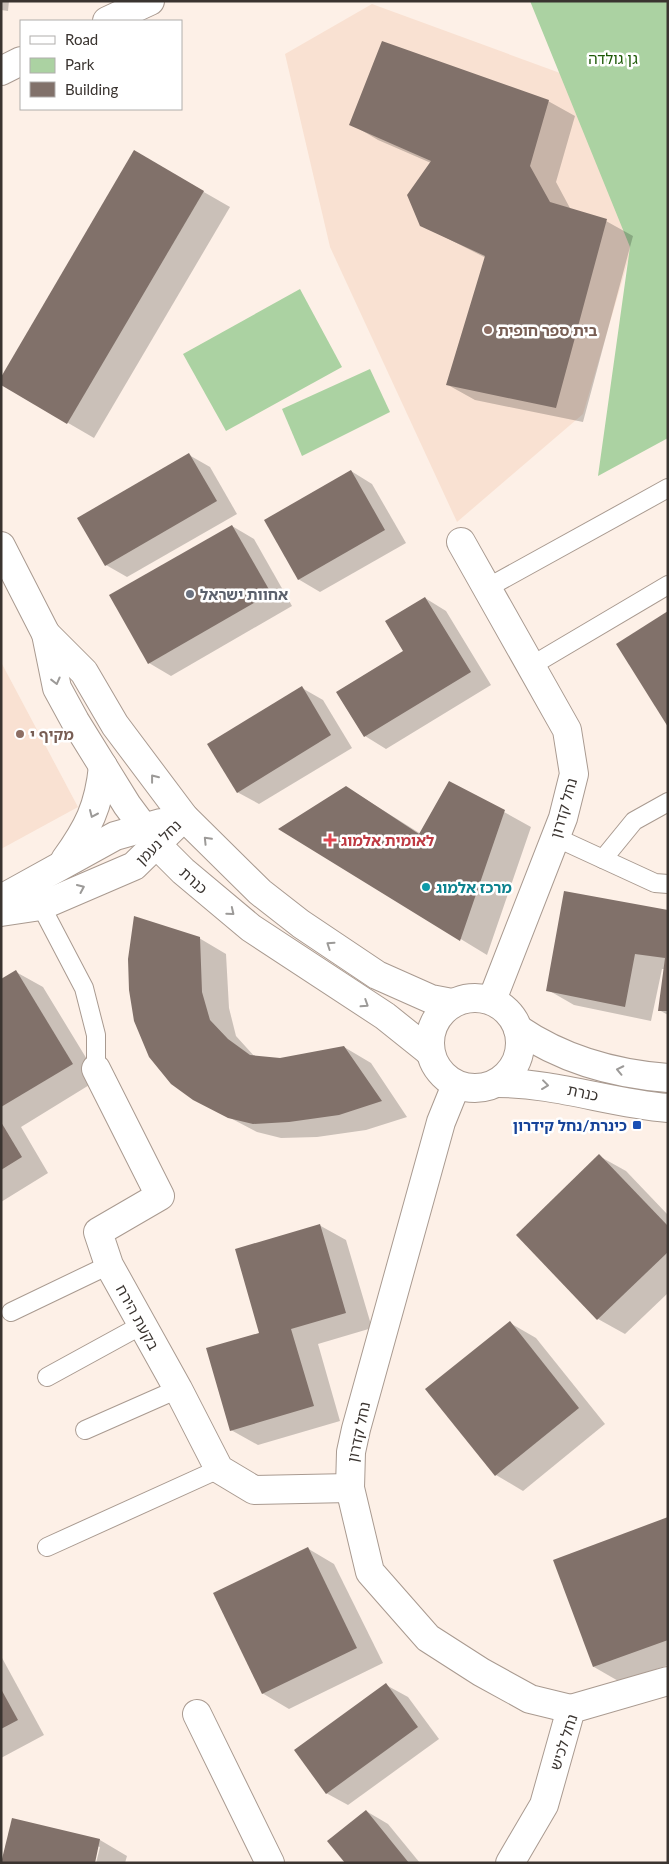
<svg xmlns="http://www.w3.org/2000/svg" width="669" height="1864" viewBox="0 0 669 1864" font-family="Lato,'Noto Sans Hebrew',sans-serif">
	<rect width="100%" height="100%" fill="#fdf0e7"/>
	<g fill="#f9e1d2">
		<path d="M372,4L571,77L638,227L583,414L457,522L330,247L285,54Z"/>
		<path d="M1,662L78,807L1,849Z"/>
	</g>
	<g fill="#abd2a2">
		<path d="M530,1H668V438L598,476L630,247Z"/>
		<path d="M300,289L342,367L226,431L183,354Z"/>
		<path d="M370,369L390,412L302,456L282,409Z"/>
	</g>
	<g fill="#0003">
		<path d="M1,1H9L8,11L1,10Z"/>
		<path d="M548,101L575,116L556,182L571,210L606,221L633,236L583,422L475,400L448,385L486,258L421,225L431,163L378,140L351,124Z"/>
		<path d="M134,152L230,207L94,438L1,384Z"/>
		<path d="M189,455L210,467L237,514L127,577L106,565Z"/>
		<path d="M351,471L372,484L406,543L320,592L298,579Z"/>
		<path d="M232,526L254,539L292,606L171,676L149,663L111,596Z"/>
		<path d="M425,598L446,611L491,685L386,749L365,736L405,652Z"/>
		<path d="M302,688L323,700L352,748L259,804L237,792Z"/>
		<path d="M346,787L421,834L504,812L531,827L487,955L280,829Z"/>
		<path d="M668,911V1015L659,1010L665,969H662L651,1021L574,1005L548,990Z"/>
		<path d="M199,938L226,954L229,1008L236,1036L255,1057L280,1059L344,1047L371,1063L407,1117L366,1130L317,1137L281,1138L257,1132L194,1099Z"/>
		<path d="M16,972L43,987L99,1079L21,1127L48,1173L1,1202V981Z"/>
		<path d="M599,1156L626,1171L668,1215V1293L625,1334L598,1319Z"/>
		<path d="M319,1225L346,1240L372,1328L318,1344L340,1421L258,1445L231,1430L261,1334Z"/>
		<path d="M510,1323L536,1338L605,1424L523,1491L496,1475Z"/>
		<path d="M668,1519V1665L620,1682L594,1667Z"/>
		<path d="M307,1548L334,1564L383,1663L289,1709L262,1693Z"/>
		<path d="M1,1656L44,1735L1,1758Z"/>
		<path d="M386,1685L408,1697L439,1739L348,1805L326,1793Z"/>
		<path d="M366,1811L388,1824L420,1863H346Z"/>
		<path d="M13,1820L100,1840L127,1856L125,1863H96L100,1847Z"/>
	</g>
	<g fill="#81716a">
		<path d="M382,41L549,100L530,166L550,202L607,219L556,408L446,385L485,256L420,226L407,195L431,161L349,125Z"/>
		<path d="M134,150L204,191L67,424L1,385V377Z"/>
		<path d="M189,453L217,501L105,566L77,518Z"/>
		<path d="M351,470L385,530L298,580L264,520Z"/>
		<path d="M232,525L271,593L148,664L109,595Z"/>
		<path d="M425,597L471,672L364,737L336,692L403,651L385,621Z"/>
		<path d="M668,611V727L616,644Z"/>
		<path d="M302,686L331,735L237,793L207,744Z"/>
		<path d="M449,781L505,810L460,941L278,829L346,786L419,834Z"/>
		<path d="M564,891L668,910V1011H658L665,958L635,954L625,1007L546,991Z"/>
		<path d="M134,916L200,937L202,992L210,1020L228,1039L250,1055L280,1058L344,1046L382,1101L339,1115L289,1122L253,1124L228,1118L193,1100L171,1084L149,1057L134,1021L129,990L128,959Z"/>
		<path d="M16,970L73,1064L1,1107V979Z"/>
		<path d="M1,1122L22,1157L1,1170Z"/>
		<path d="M599,1154L668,1226V1252L597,1320L516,1235Z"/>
		<path d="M320,1224L346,1313L291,1329L314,1406L230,1431L206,1348L259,1333L235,1249Z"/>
		<path d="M510,1321L579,1408L495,1476L425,1389Z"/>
		<path d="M668,1517V1640L593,1667L553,1560Z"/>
		<path d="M308,1547L357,1648L262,1694L213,1593Z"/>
		<path d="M386,1683L418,1727L326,1794L294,1750Z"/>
		<path d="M1,1689L18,1720L1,1729Z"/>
		<path d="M366,1810L409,1863H345L327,1841Z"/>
		<path d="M12,1818L100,1839L95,1863H1Z"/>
	</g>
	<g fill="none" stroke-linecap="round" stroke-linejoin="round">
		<g stroke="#a99a90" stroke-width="20">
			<g id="service">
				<path d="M487,588L668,488"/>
				<path d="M531,666L668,585"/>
				<path d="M555,837L655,883L668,884"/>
				<path d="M603,859L634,821L668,802"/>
				<path d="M41,906L84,988L96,1035V1069"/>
				<path d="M11,1312L109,1265"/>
				<path d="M47,1377L142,1325"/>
				<path d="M85,1430L178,1389"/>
				<path d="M47,1547L219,1469"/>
			</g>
		</g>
		<g stroke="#a99a90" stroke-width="30">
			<g id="minor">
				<path d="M107,21L150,1"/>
				<path d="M1,71L21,61"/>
				<path d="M461,542L567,730L574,774L563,818L492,1000"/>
				<path d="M96,1069L160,1196L98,1232L109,1265L178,1389L219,1469L254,1490L350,1488"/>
				<path d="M456,1085L441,1122L356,1429L351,1452L350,1488L370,1572L428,1638L481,1672L530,1699L571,1709"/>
				<path d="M197,1714L270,1863"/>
				<path d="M510,1863L544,1805L571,1709L668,1681"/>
			</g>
		</g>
		<g stroke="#a99a90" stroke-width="30">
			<g id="tertiary">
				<path d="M1,546L46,634L57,688L75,721L127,805L156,844L183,871L251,928L385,1016L430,1052"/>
				<path d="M46,634L84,672L115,725L184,817L260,892L301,924L377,975L431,999L452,1003"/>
				<path d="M65,860C88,828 99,807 103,766"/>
				<path d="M1,899L115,836L161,823"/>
				<path d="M1,912L41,906L134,866L184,817"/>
				<circle cx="475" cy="1043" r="45"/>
				<path d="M518,1029C562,1059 615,1074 668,1078"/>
				<path d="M497,1083C557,1083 609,1103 668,1108"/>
			</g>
		</g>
		<use href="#service" stroke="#fff" stroke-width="18"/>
		<use href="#minor" stroke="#fff" stroke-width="28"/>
		<use href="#tertiary" stroke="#fff" stroke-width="28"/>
	</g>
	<defs><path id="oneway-chevron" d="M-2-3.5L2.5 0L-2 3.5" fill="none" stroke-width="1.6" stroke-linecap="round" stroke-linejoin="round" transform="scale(1.25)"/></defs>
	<g stroke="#9c9a98">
		<use href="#oneway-chevron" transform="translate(56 681) rotate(76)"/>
		<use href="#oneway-chevron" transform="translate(154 778) rotate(-128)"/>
		<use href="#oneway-chevron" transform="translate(93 814) rotate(114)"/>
		<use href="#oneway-chevron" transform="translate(207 840) rotate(-134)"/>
		<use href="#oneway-chevron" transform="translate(81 888) rotate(-24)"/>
		<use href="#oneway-chevron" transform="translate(231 912) rotate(39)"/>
		<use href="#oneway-chevron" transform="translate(330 945) rotate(-146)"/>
		<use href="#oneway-chevron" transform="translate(365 1004) rotate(33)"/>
		<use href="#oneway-chevron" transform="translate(620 1070) rotate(-168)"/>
		<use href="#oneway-chevron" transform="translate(545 1085) rotate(7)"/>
	</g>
	<g fill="#8d6e63" stroke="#fff" stroke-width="2">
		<circle cx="488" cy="330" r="5"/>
		<circle cx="20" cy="734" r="5"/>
	</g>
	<circle fill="#6b7280" stroke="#fff" stroke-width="2" cx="190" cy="594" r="5"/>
	<path fill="#e0444e" stroke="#fff" stroke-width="2" d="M327.5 832.5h5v5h5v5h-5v5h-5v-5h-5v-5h5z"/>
	<circle fill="#0f9aa8" stroke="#fff" stroke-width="2" cx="426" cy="887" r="5"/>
	<rect fill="#1a4fb4" stroke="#fff" stroke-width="2" x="632" y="1120" width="10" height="10" rx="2.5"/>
	<g text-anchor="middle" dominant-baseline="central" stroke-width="5" stroke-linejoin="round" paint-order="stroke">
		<g font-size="15" fill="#1d5907" stroke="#fff">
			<text x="613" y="58">גן גולדה</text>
		</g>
		<g font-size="15" font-weight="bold" fill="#785e54" stroke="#fff" text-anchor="start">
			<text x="498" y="330">בית ספר חופית</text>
			<text x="30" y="734">מקיף י</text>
		</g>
		<g font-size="15" font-weight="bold" fill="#5b616d" stroke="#fff" text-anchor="start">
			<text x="200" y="594">אחוות ישראל</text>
		</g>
		<g font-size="15" fill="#3a3430" stroke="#fff">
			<text transform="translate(563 808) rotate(-74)">נחל קדרון</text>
			<text transform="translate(158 842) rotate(-45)">נחל נעמן</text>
			<text transform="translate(194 880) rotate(42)">כנרת</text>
			<text transform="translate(583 1092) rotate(12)">כנרת</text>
			<text transform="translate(138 1317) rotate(61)">בקעת הירח</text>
			<text transform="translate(358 1432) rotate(-78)">נחל קדרון</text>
			<text transform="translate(563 1742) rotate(-72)">נחל לכיש</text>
		</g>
		<g font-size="15" font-weight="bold" fill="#be3a42" stroke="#fff" text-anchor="start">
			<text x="341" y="840">לאומית אלמוג</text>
		</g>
		<g font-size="15" font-weight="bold" fill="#0d838f" stroke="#fff" text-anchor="start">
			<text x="436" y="887">מרכז אלמוג</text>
		</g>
		<g font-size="15" font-weight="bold" fill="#164399" stroke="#fff" text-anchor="end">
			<text x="627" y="1125">כינרת/נחל קידרון</text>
		</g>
	</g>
	<rect width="669" height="1864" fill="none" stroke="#3a3430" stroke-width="5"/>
	<rect x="20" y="20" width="162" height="90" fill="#ffffff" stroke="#b0aeac"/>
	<rect x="30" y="36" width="25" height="8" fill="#ffffff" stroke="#b0aeac"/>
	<text x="65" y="45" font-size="15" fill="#3a3430">Road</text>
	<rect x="30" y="58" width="25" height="15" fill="#abd2a2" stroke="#b0aeac"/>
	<text x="65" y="70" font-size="15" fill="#3a3430">Park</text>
	<rect x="30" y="82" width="25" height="15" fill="#81716a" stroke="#b0aeac"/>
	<text x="65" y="95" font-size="15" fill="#3a3430">Building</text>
</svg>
